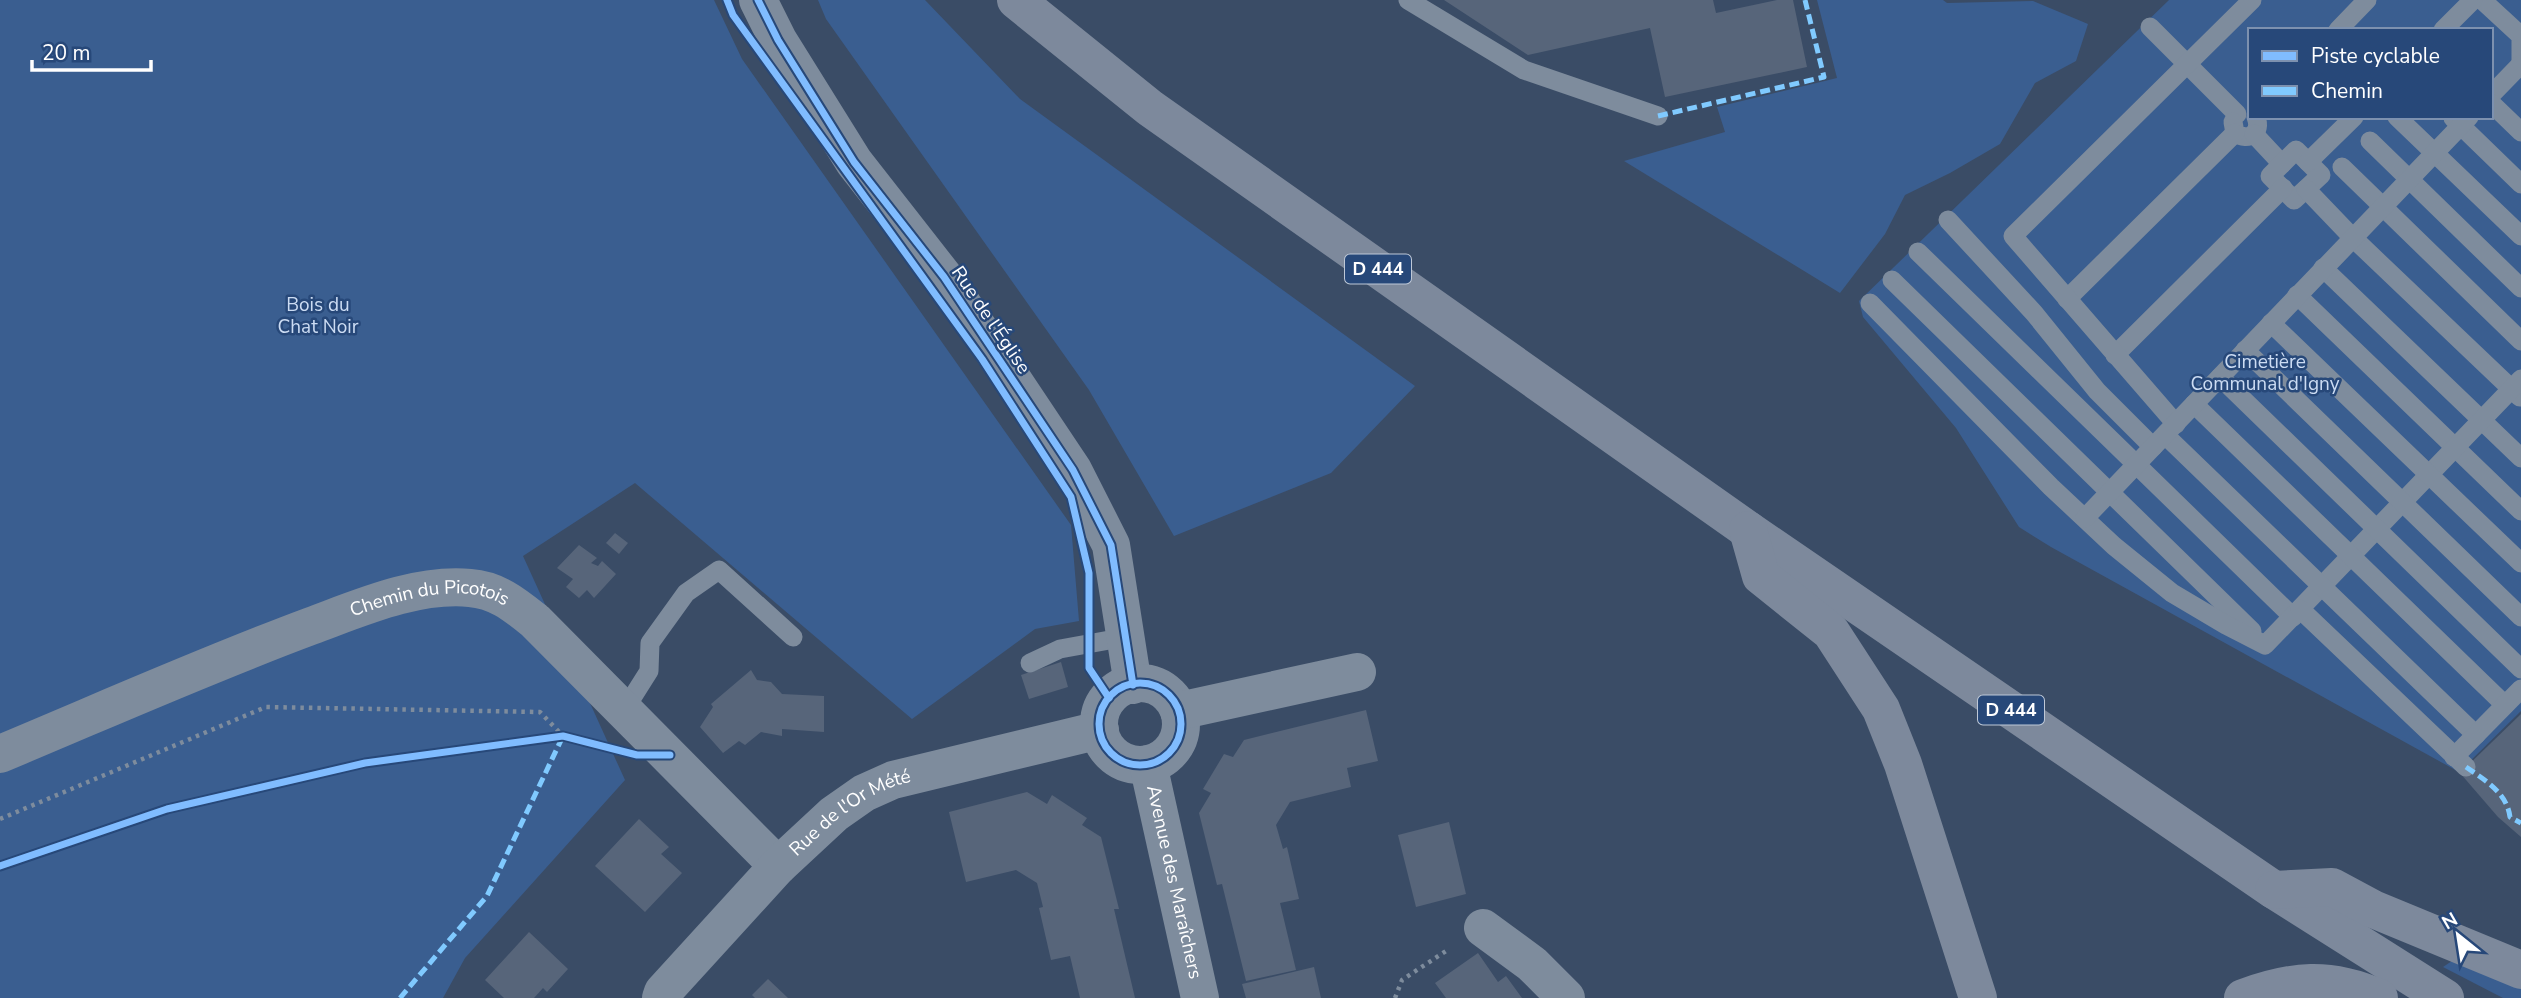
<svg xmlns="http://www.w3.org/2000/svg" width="2521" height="998" viewBox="0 0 2521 998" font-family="'Nunito Sans',sans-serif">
	<rect width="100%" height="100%" fill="#3a4c66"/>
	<g fill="#3a5e90" fill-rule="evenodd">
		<path d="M0,0H714L742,59L1071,525L1079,621L1035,629L912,719L635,483L523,556L625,780L465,958L443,998H0Z"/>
		<path d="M818,0H925L1020,99L1415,386L1331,473L1174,536L1089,390L826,19Z"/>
		<path d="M1817,0H1943L1947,3L2033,1L2088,24L2076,61L2035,83L2000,144L1950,173L1905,195L1885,234L1840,293L1624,161L1725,132L1717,107L1837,78Z"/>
		<path d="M2169,0H2521V711L2459,772L2051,547L2019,527L1956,428L1863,317L1859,301ZM2250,30H2491V117H2250Z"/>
		<path d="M2452,961L2521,983V998H2503L2443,967Z"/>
	</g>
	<g fill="#57657a">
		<path d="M1444,0H1713L1716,13L1777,0H1793L1807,67L1665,97L1650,28L1528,55Z"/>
		<path d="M615,533L628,543L619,554L606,543Z"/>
		<path d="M579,545L597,558L591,563L598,566L602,561L616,574L594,598L587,590L579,598L566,587L573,579L557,568Z"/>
		<path d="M1061,662L1068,687L1029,699L1021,675Z"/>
		<path d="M751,670L757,680L771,682L782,694L824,696V732L782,729V736L761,732L745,745L739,741L723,753L700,727L713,707L711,704Z"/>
		<path d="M1366,710L1378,761L1347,768L1351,787L1290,802L1276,825L1283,849L1287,847L1299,899L1280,903L1296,970L1246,981L1222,884L1217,885L1199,813L1211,793L1203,789L1224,754L1233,757L1244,740Z"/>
		<path d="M2521,714V837L2498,817L2460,773Z"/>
		<path d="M1027,792L1047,804L1052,795L1087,818L1082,825L1101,837L1119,909H1114L1135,998H1080L1070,956L1051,960L1039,908L1043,907L1037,883L1016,870L966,882L949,812Z"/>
		<path d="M639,819L669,847L661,854L682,873L645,912L595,866Z"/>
		<path d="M1449,822L1466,894L1416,907L1398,835Z"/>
		<path d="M529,932L568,969L547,992L543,988L534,998H504L485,980Z"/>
		<path d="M1478,953L1498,982L1506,976L1522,998H1446L1435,983Z"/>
		<path d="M1314,967L1321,998H1246L1242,984Z"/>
		<path d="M768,979L788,998H755L752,995Z"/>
	</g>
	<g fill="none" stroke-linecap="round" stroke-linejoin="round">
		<g stroke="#7e8c9d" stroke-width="4.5" stroke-dasharray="3.5 5" stroke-linecap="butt">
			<path d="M0,819L266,707L540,712L563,736"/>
			<path d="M1395,998L1402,980L1449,949"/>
		</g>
		<g stroke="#7e8c9d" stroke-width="19">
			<path d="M1408,0L1524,70L1658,116"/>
			<path d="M2482,0L2521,36V66"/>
			<path d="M2150,27L2237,114"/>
			<path d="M2338,30L2367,0"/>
			<path d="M2443,30L2473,0"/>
			<path d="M2491,95L2520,65"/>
			<path d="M2491,103L2521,132"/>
			<path d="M2397,117L2521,236"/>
			<path d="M2453,118L2521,184"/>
			<path d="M2233,122L2235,133C2249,142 2262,133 2256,117"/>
			<path d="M2254,134L2282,164"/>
			<path d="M2370,141L2521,288"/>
			<path d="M2296,150L2321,175L2294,200L2270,176Z"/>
			<path d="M2308,162L2354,117"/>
			<path d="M2342,167L2521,341"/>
			<path d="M2306,189L2352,237L2520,397"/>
			<path d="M1948,220L2034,313L2097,391L2153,447"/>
			<path d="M1918,252L2293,617"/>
			<path d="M2323,268L2521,458"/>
			<path d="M1892,280L2252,631"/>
			<path d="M2297,295L2521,511"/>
			<path d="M2067,299L2235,133"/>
			<path d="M1870,303L2051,487L2114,546L2172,593L2226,625L2265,645L2521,379"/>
			<path d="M2271,323L2521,563"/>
			<path d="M2245,350L2521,617"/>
			<path d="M2115,355L2283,188"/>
			<path d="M2220,377L2521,669"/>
			<path d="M2194,404L2505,705"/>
			<path d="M2176,424L2013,236L2252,0"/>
			<path d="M2165,435L2476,735"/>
			<path d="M2085,518L2469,117"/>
			<path d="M2300,609L2466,767"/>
			<path d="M1030,663L1060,649L1126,637"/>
			<path d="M625,709L649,671L650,643L686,593L719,570L793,637"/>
			<path d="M2454,757L2521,689"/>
		</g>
		<g stroke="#7e8c9d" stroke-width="38">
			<path d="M758,0L778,40L854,162L944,277L1073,470L1111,545L1133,685"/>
			<circle cx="1140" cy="724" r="41"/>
			<path d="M1179,711L1357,672"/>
			<path id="s1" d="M0,754C103,711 206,665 311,626C360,608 416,583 470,588C497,590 515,605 535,621L778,866"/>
			<path id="s2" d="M1148,764L1200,998"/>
			<path d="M1483,928L1532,964L1566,998"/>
			<path id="s3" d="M661,998L663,992L778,866L834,814L864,793L893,780L1100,730"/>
		</g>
		<g stroke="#7d899c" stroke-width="38">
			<path d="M1016,0L1150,108L1748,530L2274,890L2445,998"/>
			<path d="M1748,530L1761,576L1831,632L1881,709L1903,764L1978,998"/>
			<path d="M2274,890L2332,887L2373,909L2521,970"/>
			<path d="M2243,998C2292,980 2329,976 2379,998"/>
		</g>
		<g stroke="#80caff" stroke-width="5" stroke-dasharray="10 5" stroke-linecap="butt">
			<path d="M1658,116L1824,77L1805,0"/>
			<path d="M2466,767C2485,780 2507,793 2510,817L2521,823"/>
			<path d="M400,998L487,896L563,736"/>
		</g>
		<g stroke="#274879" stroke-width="11">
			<g id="cycleway">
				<path d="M727,0L733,15L982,359L1071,497L1089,573V668L1109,698"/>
				<path d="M758,0L778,40L854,162L944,277L1073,470L1111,545L1133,685"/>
				<circle cx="1140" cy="724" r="41"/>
				<path d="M0,866L167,809L365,763L563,736L637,755H670"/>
			</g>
		</g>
		<use href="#cycleway" stroke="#80bcff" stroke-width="7"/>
	</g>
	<g text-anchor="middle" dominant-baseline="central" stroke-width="5" stroke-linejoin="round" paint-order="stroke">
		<g fill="#274879" stroke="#bec8d7" stroke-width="2">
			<rect x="1345" y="254.5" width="66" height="29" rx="5"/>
			<rect x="1978" y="695.5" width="66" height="29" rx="5"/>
		</g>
		<g font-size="18" font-weight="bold" fill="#fff">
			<text x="1378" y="269">D 444</text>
			<text x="2011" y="710">D 444</text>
		</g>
		<g font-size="19" fill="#ccdcf3" stroke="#274879">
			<text x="318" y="305">Bois du<tspan x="318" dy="22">Chat Noir</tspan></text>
			<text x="2265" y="362">Cimetière<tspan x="2265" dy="22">Communal d'Igny</tspan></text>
		</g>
		<g font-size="19" fill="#fff" stroke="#274879">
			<text transform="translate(991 320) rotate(56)">Rue de l'Église</text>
			<text stroke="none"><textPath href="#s1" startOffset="460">Chemin du Picotois</textPath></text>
			<text stroke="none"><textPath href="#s3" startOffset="268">Rue de l'Or Mété</textPath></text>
			<text stroke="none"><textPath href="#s2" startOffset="121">Avenue des Maraîchers</textPath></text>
		</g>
	</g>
	<rect x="2248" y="28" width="245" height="91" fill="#274879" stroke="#7d91af" stroke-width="2"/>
	<rect x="2262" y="51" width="35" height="10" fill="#80bcff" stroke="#7d91af" stroke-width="2"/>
	<text x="2311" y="63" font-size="21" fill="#ffffff">Piste cyclable</text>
	<rect x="2262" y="86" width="35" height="10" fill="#80caff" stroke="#7d91af" stroke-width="2"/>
	<text x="2311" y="98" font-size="21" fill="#ffffff">Chemin</text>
	<g transform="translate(2458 935) rotate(330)" stroke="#274879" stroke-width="5" paint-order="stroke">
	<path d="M0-5L12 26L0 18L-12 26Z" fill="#ffffff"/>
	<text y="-10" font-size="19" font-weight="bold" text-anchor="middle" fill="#ffffff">N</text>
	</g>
	<path d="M32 60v10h119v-10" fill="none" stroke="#ffffff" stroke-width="3.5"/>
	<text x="42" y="60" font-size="21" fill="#ffffff" stroke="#274879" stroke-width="5" paint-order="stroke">20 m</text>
</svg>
